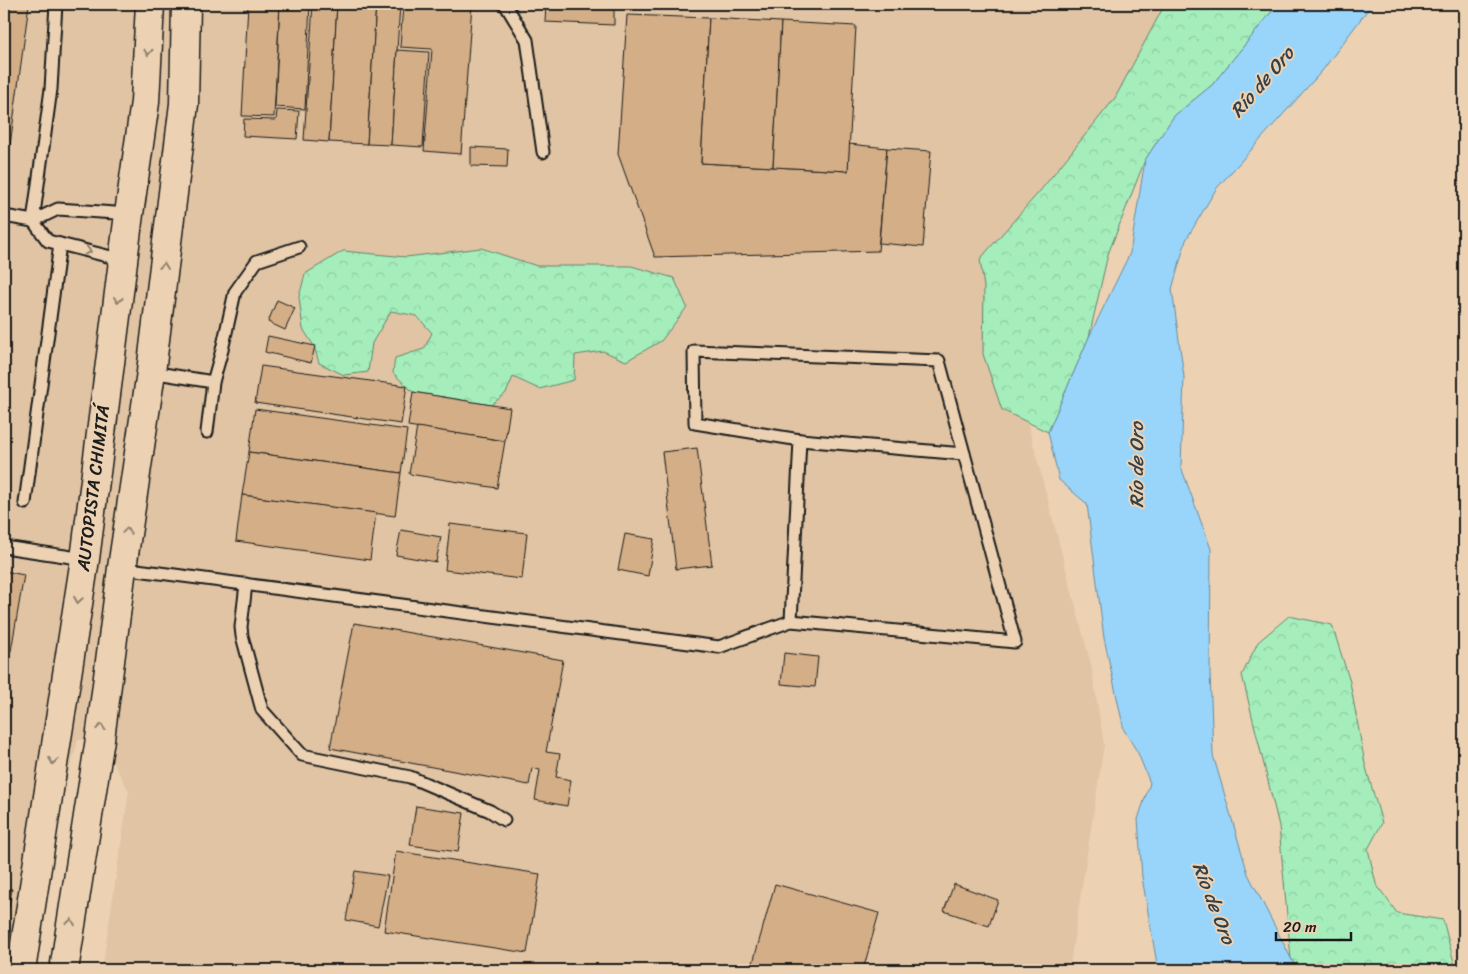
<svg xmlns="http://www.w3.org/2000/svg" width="1468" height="974" viewBox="0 0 1468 974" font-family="Sriracha,sans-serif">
	<defs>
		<pattern id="forest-crowns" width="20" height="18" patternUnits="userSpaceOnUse" patternTransform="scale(1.25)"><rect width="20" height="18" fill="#a5eebc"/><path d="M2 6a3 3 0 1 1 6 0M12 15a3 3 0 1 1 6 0" fill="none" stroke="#8dcca1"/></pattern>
	</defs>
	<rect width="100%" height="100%" fill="#ecd2b3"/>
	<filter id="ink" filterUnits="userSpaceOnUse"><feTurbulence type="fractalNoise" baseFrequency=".02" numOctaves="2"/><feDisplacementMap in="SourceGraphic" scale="10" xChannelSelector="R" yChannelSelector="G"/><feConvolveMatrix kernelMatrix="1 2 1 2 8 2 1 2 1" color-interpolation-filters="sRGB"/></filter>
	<g filter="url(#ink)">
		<path fill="#e0c4a3" d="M4,4H1178L1118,105L985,260L1091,665L1104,745L1069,970H102L129,791L100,739L78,740L13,970H4Z"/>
		<g fill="url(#forest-crowns)" stroke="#60856c">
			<path d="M1165,4H1278L1212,85L1174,116L1145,160L1108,254L1089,337L1048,432L1002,410L983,354L984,287L980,259L1040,191L1115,98Z"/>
			<path d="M481,248L537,266H631L674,278L687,307L661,341L626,361L603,351L575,355L574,380L539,389L513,377L506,393L491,405L413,392L393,373L395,358L424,349L432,333L417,316L391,311L372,343L368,372L344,375L319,363L314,346L303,329L299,297L305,274L343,251L406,257Z"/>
			<path d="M1289,616L1332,625L1350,682L1365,764L1382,823L1368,849L1376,884L1397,913L1443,920L1456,970H1297L1291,959L1279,826L1242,675L1258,642Z"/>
		</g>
		<path fill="#99d5fa" stroke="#678ba1" d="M1278,4H1372L1322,71L1216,189L1186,240L1172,289L1184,377L1181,467L1211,549L1210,672L1213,755L1248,874L1297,970H1158L1142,877L1138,819L1150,783L1138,753L1124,730L1104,638L1087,504L1059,480L1048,432L1089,337L1130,253L1145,160L1174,116L1212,85Z"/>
		<g fill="#d3ae86" stroke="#1c1c1c">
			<path d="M4,4H29L6,175H4Z"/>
			<path d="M248,4H280L274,117L242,116Z"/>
			<path d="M280,4H310L305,109L275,107Z"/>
			<path d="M313,4H337L329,142L304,140Z"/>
			<path d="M337,4H376L367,144L329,142Z"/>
			<path d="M376,4H400L391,145L367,144Z"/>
			<path d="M403,4H472L461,154L424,151L432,49L400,47Z"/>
			<path d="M546,4H614V25L545,22Z"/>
			<path d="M627,15L709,18L701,163L848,171L849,144L887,148L878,251L655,257L618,154Z"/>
			<path d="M709,18L781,22L773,167L701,163Z"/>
			<path d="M781,22L856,26L848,171L773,167Z"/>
			<path d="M397,50L429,52L423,147L391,145Z"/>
			<path d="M277,110L299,111L297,139L243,136L244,119L276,120Z"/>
			<path d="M471,147L508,149L507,167L471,166Z"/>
			<path d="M887,148L931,151L923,247L879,243Z"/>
			<path d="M277,300L295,308L285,330L268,322Z"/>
			<path d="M268,336L315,346L311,363L265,352Z"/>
			<path d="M261,366L407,386L401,424L255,403Z"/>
			<path d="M413,392L510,408L505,441L408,426Z"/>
			<path d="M255,409L407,430L401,473L249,452Z"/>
			<path d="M417,427L505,441L497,488L409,474Z"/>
			<path d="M697,448L712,565L676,569L662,452Z"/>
			<path d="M249,452L401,473L395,516L242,495Z"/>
			<path d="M242,495L376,513L370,560L236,541Z"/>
			<path d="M450,524L527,533L522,579L445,570Z"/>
			<path d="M401,530L441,537L436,562L396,555Z"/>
			<path d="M625,534L654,539L648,576L618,570Z"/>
			<path d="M4,571L24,575L11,651L4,650Z"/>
			<path d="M354,623L563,660L546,752L560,754L556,777L571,780L567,806L535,800L540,770L532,768L529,785L330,748Z"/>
			<path d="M784,653L818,657L815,687L781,684Z"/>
			<path d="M416,806L464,813L458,852L410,845Z"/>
			<path d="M396,851L540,874L527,953L384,931Z"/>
			<path d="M355,871L388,876L378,926L346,920Z"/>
			<path d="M775,884L879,913L863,970H751Z"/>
			<path d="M954,884L998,900L989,926L944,911Z"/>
			<path d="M4,888L12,889L4,935Z"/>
		</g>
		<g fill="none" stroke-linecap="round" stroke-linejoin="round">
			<g stroke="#1c1c1c" stroke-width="15">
				<g id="lane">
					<path d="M56,4L51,89L33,221L48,241L123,260"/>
					<path d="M505,4L527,40L543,152"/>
					<path d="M4,216L33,221L58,209L129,214"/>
					<path d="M151,372L213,382"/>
					<path d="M207,432L213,382L222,350L235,292L257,261L299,247"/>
					<path d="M800,440L964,454"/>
					<path d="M25,503L60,244"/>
					<path d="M4,547L85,559"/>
					<path d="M122,568L719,647L791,621L1015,642L939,361L694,351L695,423L800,440L791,621"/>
					<path d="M246,584L241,627L242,636L262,710L302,755L410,777L490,811L504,820"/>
				</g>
			</g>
			<g stroke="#1c1c1c" stroke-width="31">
				<g id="highway">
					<path d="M21,970L85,559L129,214L145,102L150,4"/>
					<path d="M64,970L100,739L122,568L151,372L184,104L186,4"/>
				</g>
			</g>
			<use href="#lane" stroke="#ecd2b3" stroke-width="11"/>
			<use href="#highway" stroke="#ecd2b3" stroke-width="28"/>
		</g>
		<defs><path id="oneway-chevron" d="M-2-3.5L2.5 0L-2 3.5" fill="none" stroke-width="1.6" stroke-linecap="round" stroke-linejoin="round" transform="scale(1.25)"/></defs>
		<g stroke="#8e806f">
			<use href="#oneway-chevron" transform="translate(148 52) rotate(93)"/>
			<use href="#oneway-chevron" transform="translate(88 251) rotate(15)"/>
			<use href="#oneway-chevron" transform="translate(164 266) rotate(-83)"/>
			<use href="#oneway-chevron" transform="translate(118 300) rotate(97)"/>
			<use href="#oneway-chevron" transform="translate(127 531) rotate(-82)"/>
			<use href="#oneway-chevron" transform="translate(78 600) rotate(99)"/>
			<use href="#oneway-chevron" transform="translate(101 727) rotate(-83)"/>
			<use href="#oneway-chevron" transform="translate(53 761) rotate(99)"/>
			<use href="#oneway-chevron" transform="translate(71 922) rotate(-81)"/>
		</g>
	</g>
	<g text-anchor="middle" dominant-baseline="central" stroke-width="4" stroke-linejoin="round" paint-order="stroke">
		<g font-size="18" fill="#1c1c1c" stroke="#ecd2b3">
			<text transform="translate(93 488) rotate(-83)">AUTOPISTA CHIMITÁ</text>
		</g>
		<g font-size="19" font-style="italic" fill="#354148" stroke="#ecd2b3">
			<text transform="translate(1262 82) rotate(-49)">Río de Oro</text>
			<text transform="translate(1136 465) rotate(-90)">Río de Oro</text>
			<text transform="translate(1214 903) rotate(69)">Río de Oro</text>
		</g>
	</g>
	<rect width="1468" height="974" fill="none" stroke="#ecd2b3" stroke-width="20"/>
	<rect x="10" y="10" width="1448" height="954" fill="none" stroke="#1c1c1c" stroke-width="2" filter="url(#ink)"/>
	<path d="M1276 932v8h75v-8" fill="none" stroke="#1c1c1c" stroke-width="2.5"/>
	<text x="1283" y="932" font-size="15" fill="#1c1c1c" stroke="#ecd2b3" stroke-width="4" paint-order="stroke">20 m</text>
</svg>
